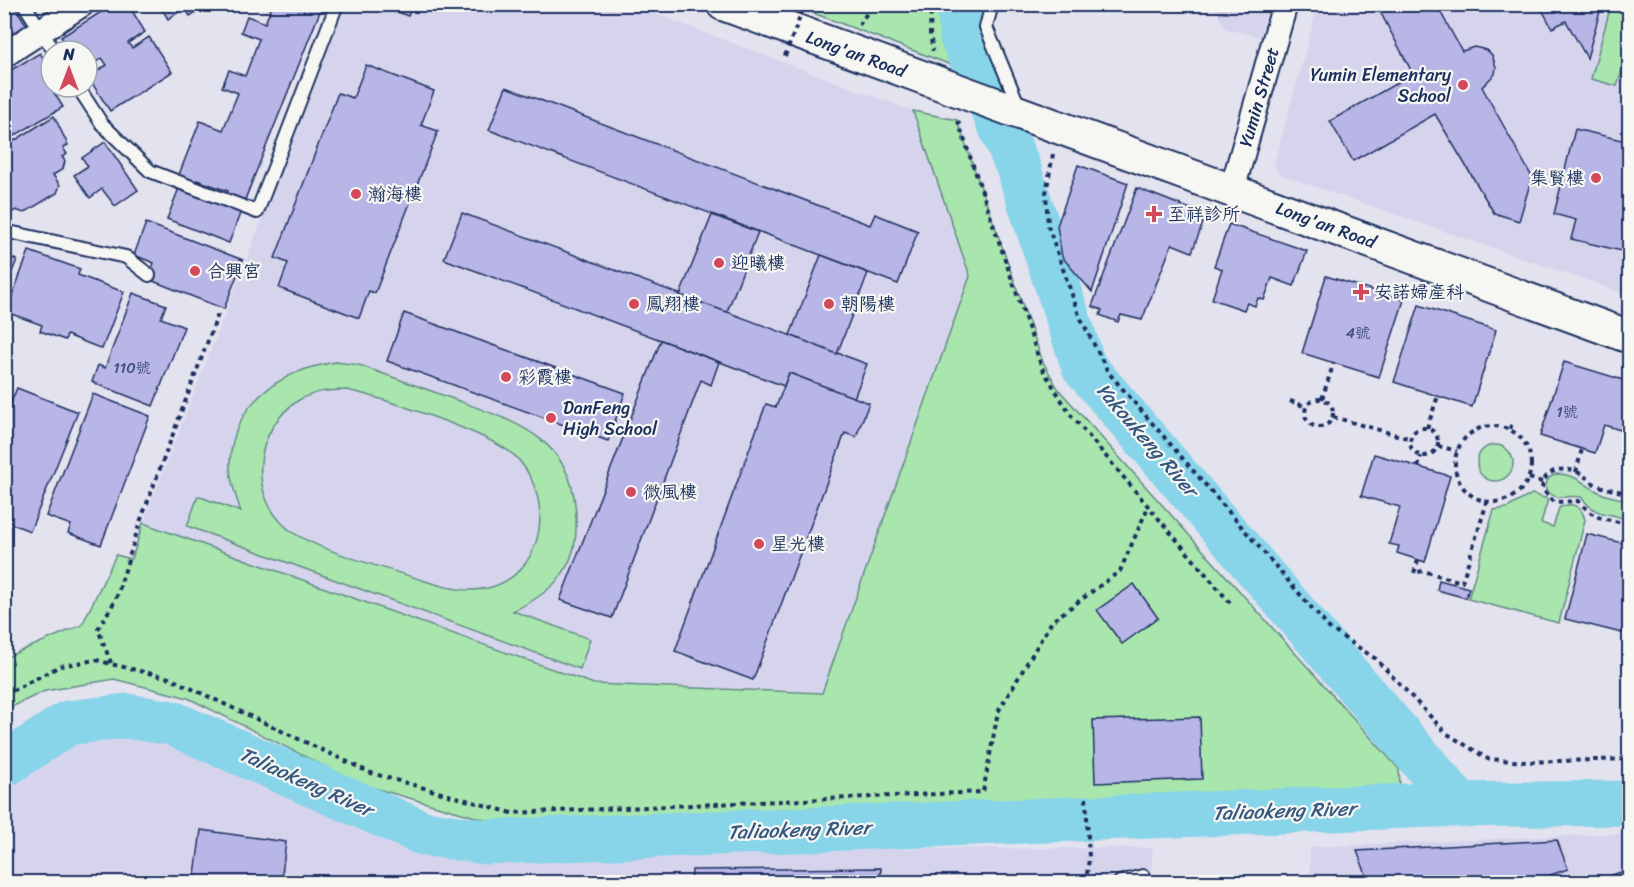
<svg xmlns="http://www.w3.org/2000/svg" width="1634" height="887" viewBox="0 0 1634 887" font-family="Sriracha,'LXGW WenKai TC',sans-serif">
	<rect width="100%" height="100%" fill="#e3e2ef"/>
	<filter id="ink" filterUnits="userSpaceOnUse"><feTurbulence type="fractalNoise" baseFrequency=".0167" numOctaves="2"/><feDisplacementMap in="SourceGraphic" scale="12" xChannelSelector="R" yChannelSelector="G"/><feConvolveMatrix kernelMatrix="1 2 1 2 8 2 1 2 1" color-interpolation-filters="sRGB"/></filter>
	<g filter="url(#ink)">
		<g fill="#d6d4ed">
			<path d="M346,5H631L913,111L970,276L821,692L594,684L143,523Z"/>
			<path d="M1212,5H1269L1260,37L1226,29Z"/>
			<path d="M1318,5H1629V295L1281,175L1274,165Z"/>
			<path d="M156,734L413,850L1153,848L1150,882H5L4,794L14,784L75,743Z"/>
			<path d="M1629,833V882H1310V847Z"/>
		</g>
		<g fill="#a8e6ad" stroke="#628a86" stroke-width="1.5" fill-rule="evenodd">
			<path d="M792,5H945L944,18L954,66Z"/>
			<path d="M972,5H988L982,28L971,10Z"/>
			<path d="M1611,5H1629V49L1617,86L1591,79Z"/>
			<path d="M913,111L957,120L1043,362L1059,390L1399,769L1400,786L1379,794L514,828L360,784L188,698L114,679L45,691L5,710L4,658L82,625L116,555L132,559L143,523L594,684L822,693L970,276Z"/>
			<path d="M336,362L359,365C392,377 425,389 459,401C528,426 579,444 576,530C575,573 547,595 513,611L590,639L580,669L187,526L198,496L241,512C236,496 229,478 230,462C233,401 282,370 336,362ZM347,390C382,398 497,435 518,459C560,506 540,590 470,590C454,590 438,585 422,580C389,569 311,549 287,528C246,492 255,428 299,400C314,391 330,390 347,390Z"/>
			<circle cx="1495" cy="463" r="18"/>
			<path d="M1556,474C1578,474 1583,485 1601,493C1609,497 1620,498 1629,501V522C1608,508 1601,522 1581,497C1566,494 1558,503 1546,490C1546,481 1547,478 1556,474Z"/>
			<path d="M1532,494L1548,499L1541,523L1553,527L1559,508C1572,501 1582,506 1585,520L1559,623L1468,599L1494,510L1507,508Z"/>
		</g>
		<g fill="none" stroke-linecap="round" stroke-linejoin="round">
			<g stroke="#88d4e8" stroke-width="45">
				<path d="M959,4L962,37L1018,167L1084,367L1460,805"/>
				<path d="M4,765L68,723L127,716L172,723L423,833L486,842L1432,805L1630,803"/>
			</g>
		</g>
		<g fill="#b8b5e7" stroke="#1b2f5e" stroke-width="1.5">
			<path d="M4,4H13L28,27L4,41Z"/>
			<path d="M114,4H128L145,32L128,43L132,48L149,37L172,72L110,111L88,77L107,65L102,58L87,68V51H70L61,37Z"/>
			<path d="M159,4H204L205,7L190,16L185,8L168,19Z"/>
			<path d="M273,4H323L244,202L226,196L228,191L197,180L196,184L178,177L200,121L223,130L238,93L222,87L229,70L245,76L259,39L241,32L247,16L265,23Z"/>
			<path d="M377,4H413L408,16Z"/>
			<path d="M1376,4H1436L1462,51L1474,47L1487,50L1492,55L1496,67L1495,74L1482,87L1532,177L1519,221L1494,213L1435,114L1353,161L1330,121L1413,74Z"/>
			<path d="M1539,4H1602L1587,58L1566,21L1552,28Z"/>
			<path d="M40,53L51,70V88L63,107L4,142V74Z"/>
			<path d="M366,65L434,91L421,125L438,131L375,293L369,291L359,318L279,288L288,263L275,258L338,93L353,98Z"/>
			<path d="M506,87L870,225L875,214L918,231L898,284L489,130Z"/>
			<path d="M54,116L68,145L63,148L67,154L62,157L65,161L63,169L53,175L60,185L57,193L24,213L16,210L13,212L9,206L4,209V147Z"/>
			<path d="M1575,129L1630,142V253L1571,239L1576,220L1554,214Z"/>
			<path d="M105,142L138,190L115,206L102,189L90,198L74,175L88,166L82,158Z"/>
			<path d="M1078,165L1128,183L1092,292L1062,257L1057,226Z"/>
			<path d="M179,188L241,211L229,243L167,219Z"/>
			<path d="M1137,188L1206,215L1192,252L1172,244L1142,320L1121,315L1118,322L1100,315L1102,310L1092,306Z"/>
			<path d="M462,213L867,364L854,398L789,373L784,386L444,259Z"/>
			<path d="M712,215L758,232L727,312L680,295Z"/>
			<path d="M146,223L243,260L224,309L148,279L154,263L134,255Z"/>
			<path d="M1229,224L1307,251L1294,286L1272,278L1264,300L1258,298L1255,306L1247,303L1244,310L1212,299L1222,269L1214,266Z"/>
			<path d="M29,251L80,269L78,275L124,292L102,349L67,335L65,340L40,331L42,325L6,312Z"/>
			<path d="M4,255L17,260L4,291Z"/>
			<path d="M821,255L868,273L837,354L790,335Z"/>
			<path d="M1326,276L1404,300L1379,377L1302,353Z"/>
			<path d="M133,293L166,305L161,318L184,327L153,406L92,382L98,365L105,368Z"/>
			<path d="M1419,305L1496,330L1472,407L1394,382Z"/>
			<path d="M404,313L625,393L608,441L387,361Z"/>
			<path d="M661,340L719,362L711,385L701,380L612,618L560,600Z"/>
			<path d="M1564,362L1630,382V433L1604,425L1595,453L1540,436Z"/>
			<path d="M789,373L869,403L856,437L845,433L753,680L675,651L766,404L776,407Z"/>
			<path d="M17,388L78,412L30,531L4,521V419Z"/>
			<path d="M93,394L150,416L101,545L68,533L71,525L46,516Z"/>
			<path d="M1374,454L1450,476L1425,562L1397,553L1399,546L1389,544L1400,507L1361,496Z"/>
			<path d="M1587,534L1630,545V635L1565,619Z"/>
			<path d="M1439,580L1469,588L1466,598L1437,590Z"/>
			<path d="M1134,584L1158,618L1122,644L1097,610Z"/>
			<path d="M1200,717L1202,779L1095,783L1093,720Z"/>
			<path d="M201,830L286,842L281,882H194Z"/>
			<path d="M1557,840L1568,869L1530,882H1369L1357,851Z"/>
			<path d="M881,868L880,882H691L692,870Z"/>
			<path d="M1621,872L1625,882H1592Z"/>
		</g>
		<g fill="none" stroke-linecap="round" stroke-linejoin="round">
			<g stroke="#1b2f5e" stroke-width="16">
				<g id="service">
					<path d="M24,4L54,51"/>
					<path d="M992,4L986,27L1020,109"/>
					<path d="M78,87L102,124L150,171L257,212L337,4"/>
					<path d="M4,231L126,257L149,275"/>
					<path d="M1120,882L1143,876"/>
				</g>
			</g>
			<g stroke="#1b2f5e" stroke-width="28">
				<g id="minor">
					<path d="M4,55L82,4"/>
					<path d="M1232,190L1285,4"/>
				</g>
			</g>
			<g stroke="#1b2f5e" stroke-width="36">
				<path id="tertiary" d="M723,4L1630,337"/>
			</g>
			<g stroke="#1b2f5e" stroke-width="4" stroke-dasharray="4.5 4.5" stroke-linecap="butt">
				<path d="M931,4L930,34L933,51"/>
				<path d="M822,11L826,6L824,4"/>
				<path d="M859,25L873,4"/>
				<path d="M958,121L1042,368L1070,414L1231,604"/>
				<path d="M1053,154L1046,193L1048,226L1079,315L1108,372L1329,628L1376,659L1446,733L1488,759L1526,762L1630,759"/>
				<path d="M1322,399L1334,362"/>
				<circle cx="1319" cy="413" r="14"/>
				<path d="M1290,401L1307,407"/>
				<path d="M1333,417L1411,439"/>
				<circle cx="1493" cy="464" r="38"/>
				<path d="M1427,428L1438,396"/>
				<circle cx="1424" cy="442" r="14"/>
				<path d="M1510,429L1512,422"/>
				<path d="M1438,446L1457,451"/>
				<path d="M1418,467L1421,456"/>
				<path d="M1576,472L1582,449"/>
				<path d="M1529,478L1542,482"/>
				<path d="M1630,494C1619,491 1607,489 1597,485C1590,482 1585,475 1577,472C1561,466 1543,470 1542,489L1554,502L1578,501C1586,508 1592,516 1602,518C1613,521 1620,521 1630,528"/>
				<path d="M1418,560L1414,573L1423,571L1462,582L1487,502"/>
				<path d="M111,663L98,629L116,599L140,522L218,314"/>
				<path d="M4,695L60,666L96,660L111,664L169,678L371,773L512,813L983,792L998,712L1052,621L1120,571L1148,507"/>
				<path d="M1086,798L1089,858L1086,882"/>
			</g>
			<use href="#service" stroke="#f6f6f2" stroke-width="12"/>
			<use href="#minor" stroke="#f6f6f2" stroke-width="24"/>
			<use href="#tertiary" stroke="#f6f6f2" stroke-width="32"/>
			<path stroke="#1b2f5e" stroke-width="4" stroke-dasharray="4.5 4.5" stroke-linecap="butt" d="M785,56L805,4"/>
		</g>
	</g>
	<g fill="#d1495b" stroke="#f6f6f2" stroke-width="2">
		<circle cx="1463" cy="85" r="6"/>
		<circle cx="1596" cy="178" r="6"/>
		<circle cx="356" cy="194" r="6"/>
		<path d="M1151 205h6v6h6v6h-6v6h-6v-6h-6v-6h6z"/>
		<circle cx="719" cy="263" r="6"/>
		<circle cx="195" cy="271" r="6"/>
		<path d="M1358 283h6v6h6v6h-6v6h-6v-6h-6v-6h6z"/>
		<circle cx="634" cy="304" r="6"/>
		<circle cx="829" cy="304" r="6"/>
		<circle cx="506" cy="377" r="6"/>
		<circle cx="551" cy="418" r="6"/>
		<circle cx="631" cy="492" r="6"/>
		<circle cx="759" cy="544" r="6"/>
	</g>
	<g text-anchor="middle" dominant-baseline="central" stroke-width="4.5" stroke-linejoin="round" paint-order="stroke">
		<g font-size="15" fill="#425080">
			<text x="1358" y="333">4號</text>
			<text x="132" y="368">110號</text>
			<text x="1567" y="412">1號</text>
		</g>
		<g font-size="18" fill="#1b2f5e" stroke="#f6f6f2">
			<text transform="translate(856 54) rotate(20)">Long'an Road</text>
			<text transform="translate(1259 97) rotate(-74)">Yumin Street</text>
			<text transform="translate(1326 225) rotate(20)">Long'an Road</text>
		</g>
		<g font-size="18" fill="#1b2f5e" stroke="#f6f6f2" text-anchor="start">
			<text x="1451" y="75" text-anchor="end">Yumin Elementary<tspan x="1451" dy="21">School</tspan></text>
			<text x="1584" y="178" text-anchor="end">集賢樓</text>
			<text x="368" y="194">瀚海樓</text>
			<text x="1168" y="214">至祥診所</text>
			<text x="731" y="263">迎曦樓</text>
			<text x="207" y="271">合興宮</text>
			<text x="1374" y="292">安諾婦産科</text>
			<text x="646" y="304">鳳翔樓</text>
			<text x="841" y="304">朝陽樓</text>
			<text x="518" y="377">彩霞樓</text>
			<text x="563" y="408">DanFeng<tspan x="563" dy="21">High School</tspan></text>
			<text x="643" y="492">微風樓</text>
			<text x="771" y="544">星光樓</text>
		</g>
		<g font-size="20" font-style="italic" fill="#365880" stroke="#f6f6f2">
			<text transform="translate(1147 440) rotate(49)">Yakoukeng River</text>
			<text transform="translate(306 782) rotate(24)">Taliaokeng River</text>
			<text transform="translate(1284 811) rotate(-2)">Taliaokeng River</text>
			<text transform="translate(799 830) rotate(-2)">Taliaokeng River</text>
		</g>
	</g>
	<rect width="1634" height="887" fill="none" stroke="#f6f6f2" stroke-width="24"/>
	<rect x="12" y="12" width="1610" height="863" fill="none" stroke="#1b2f5e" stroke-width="2" filter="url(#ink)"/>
	<g transform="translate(69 69)"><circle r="28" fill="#f6f6f2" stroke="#9ea6b7" stroke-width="1.5"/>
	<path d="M0-4.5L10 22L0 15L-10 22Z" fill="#d1495b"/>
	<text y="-9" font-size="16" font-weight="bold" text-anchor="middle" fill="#1b2f5e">N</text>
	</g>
</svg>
